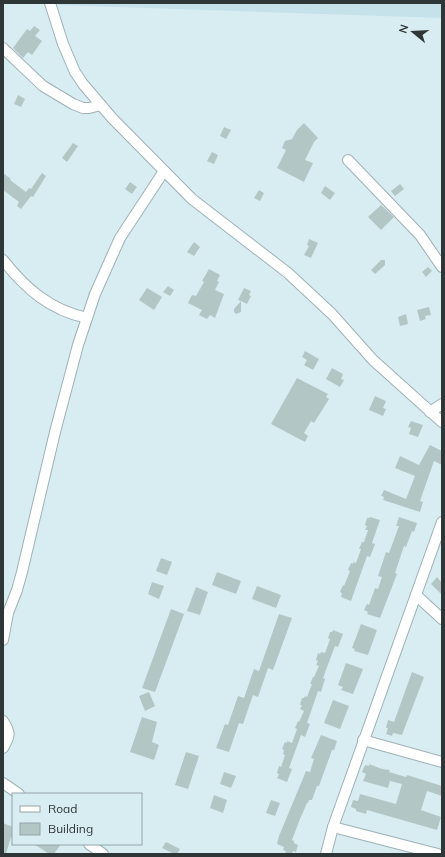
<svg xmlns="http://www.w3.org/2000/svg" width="445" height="857" viewBox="0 0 445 857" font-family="Mulish,sans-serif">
	<rect width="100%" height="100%" fill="#d8edf2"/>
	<path fill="#c5e2ea" d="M55,3H442V18L55,5Z"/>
	<g fill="#b2c7c5">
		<path d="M34,26L40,30L35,36L42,41L32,55L28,52L23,58L13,48L27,29L30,31Z"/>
		<path d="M18,95L25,99L21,107L14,104Z"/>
		<path d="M304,123L318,138L314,142L305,160L313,163L304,182L277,168L286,150L282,148L285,141L292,139L297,130Z"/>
		<path d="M224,127L231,130L226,139L220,136Z"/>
		<path d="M73,143L78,146L67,162L62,158Z"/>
		<path d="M212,152L218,155L214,164L207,161Z"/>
		<path d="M3,173L11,179L10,180L26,192L29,188L31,189L42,173L46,176L33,197L31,196L21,209L17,206L19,202L3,190Z"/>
		<path d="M130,182L137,187L132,194L125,189Z"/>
		<path d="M400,184L404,189L395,196L391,191Z"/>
		<path d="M325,186L335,193L330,200L321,193Z"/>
		<path d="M259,190L264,193L260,201L254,198Z"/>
		<path d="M381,205L394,217L381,230L368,217Z"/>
		<path d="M309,239L318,243L311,258L304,255L309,246L307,245Z"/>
		<path d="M194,242L200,247L194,256L187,252Z"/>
		<path d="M381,260H385V265L375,274L371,270Z"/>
		<path d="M428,267L432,271L426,277L422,272Z"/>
		<path d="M209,269L220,275L217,281L219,282L215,290L224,294L215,318L210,315L207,319L199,315L202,310L188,303L192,295L196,296L204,282L202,281Z"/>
		<path d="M168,286L174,290L170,296L163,292Z"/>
		<path d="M147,288L162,297L154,310L139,300Z"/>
		<path d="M244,288L251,291L249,295L251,296L247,304L241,301V312L236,314L234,312V309L241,301L238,300Z"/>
		<path d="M429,307L431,315L425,316L426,319L420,321L417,310Z"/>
		<path d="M406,314L408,324L400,326L398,317Z"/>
		<path d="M305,351L319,359L313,370L304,365L307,360L302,357Z"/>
		<path d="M332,368L343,374L341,379L344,380L340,387L326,379Z"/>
		<path d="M297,378L328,394L326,397L329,399L314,423L311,421L304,433L308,436L305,442L271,424Z"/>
		<path d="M375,396L386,401L383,408L386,409L383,416L369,410Z"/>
		<path d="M411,421L423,425L418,437L409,434L411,428L408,427Z"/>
		<path d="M430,445L442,451V465L434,461L420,501L423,502L420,512L383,500L384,497L381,496L384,490L406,499L415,476L395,468L400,456L419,465Z"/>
		<path d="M370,517L380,520L372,543L375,544L370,557L367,556L351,601L341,597L342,593L340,592L343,585L344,586L350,571L348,570L351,563L353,564V562L356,563L361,549H359L362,542H364L368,530H365L367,526L365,525L367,518H369Z"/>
		<path d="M399,517L417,523L414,532L412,531L406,547L404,546L395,573L397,574L380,618L367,614L368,612L364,610L367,604L369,605L375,588L378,589L382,577L378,576L386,552L389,553L399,526H396Z"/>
		<path d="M161,558L172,562L167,575L156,571Z"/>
		<path d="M217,572L241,581L236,594L212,585Z"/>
		<path d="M437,577L442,583V595L431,584Z"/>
		<path d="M152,582L164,586L159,599L148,594Z"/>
		<path d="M257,586L281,595L276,608L252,599Z"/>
		<path d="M196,587L208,592L200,615L187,611Z"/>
		<path d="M171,609L184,614L155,692L142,688Z"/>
		<path d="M279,614L292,618L273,670L268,668L258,697L253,695L243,724L239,723L229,752L216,748L225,724L228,725L238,696L244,698L254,669L259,671Z"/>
		<path d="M361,624L377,630L368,655L354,651L355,649L352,648Z"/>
		<path d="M333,630L343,634L338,647L335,646L323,678L325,679L321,692L318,691L307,723L310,724L305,737L301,735L289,768L292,769L287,782L277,778L279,774L277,773L279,766L281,767L285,755L283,754L284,750L282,749L285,742L287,743V741L292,743L297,729L295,728L298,721L299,722L304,711L300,709L302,705H300L302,698H304L305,696L307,697L312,684H310L313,677H314L319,666L316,665L318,661L316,660L318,653L320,654L321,652L325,653L330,639L328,638L330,632H332Z"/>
		<path d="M346,663L363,669L353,694L341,690L343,687L338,685Z"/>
		<path d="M412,672L424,677L402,735L393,733L392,736L386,734L388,728H386L388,720L394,722Z"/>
		<path d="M149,692L155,706L145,711L139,696Z"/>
		<path d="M333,700L349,706L340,729L324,723Z"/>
		<path d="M142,717L157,722L152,742L159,745L154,760L130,752Z"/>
		<path d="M321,735L337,741L334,750H332L319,786H317L312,800H309L308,803H307L300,819L292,840L294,841V843L298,845L296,852L293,851L292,854H285L286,851L283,850L284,847L277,844L279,836L306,771L310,772L314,759L311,758Z"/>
		<path d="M186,752L199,756L188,789L175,785Z"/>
		<path d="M369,764L382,769L390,770L389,772L406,777L407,775L442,786V796L427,791L421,810L441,817L437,830L367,810L366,814L356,811V809L351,807L353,800L358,801L360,794L396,804L402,784L390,781L388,788L363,781L366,774L362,772L365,765L369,766Z"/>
		<path d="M224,772L236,776L231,788L220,784Z"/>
		<path d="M214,795L227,800L223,813L210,808Z"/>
		<path d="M271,800L280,803L275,816L266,813Z"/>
		<path d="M3,823L13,827V838L11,837L6,854H3Z"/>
		<path d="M166,842L180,849L177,854H174L162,848Z"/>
		<path d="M34,844H61L54,854H49Z"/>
	</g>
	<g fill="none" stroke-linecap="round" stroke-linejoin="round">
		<g stroke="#9eb1b6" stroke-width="12">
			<g id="minor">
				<path d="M50,3L63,44L75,72L83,84L112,118L192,199L288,273L332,314L373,360L442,422"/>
				<path d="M3,48L43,86L73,104L83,108H89L101,105"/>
				<path d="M348,160L420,235L442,267"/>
				<path d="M3,260C26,289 50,310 87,318"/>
				<path d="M430,412L442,404"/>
				<path d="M416,595L442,619"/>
				<path d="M3,640L8,613L17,590L22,572L55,432L78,345L95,294L120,238L164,171"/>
				<path d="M3,721C11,733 10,736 3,748"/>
				<path d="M363,740L442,762"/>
				<path d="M3,783L19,794"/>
				<path d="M333,827L438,854"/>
				<path d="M89,844L103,854"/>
				<path d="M326,854L333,827L442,522"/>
			</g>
		</g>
		<use href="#minor" stroke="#fff" stroke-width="10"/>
	</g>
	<rect width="445" height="857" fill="none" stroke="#2e3638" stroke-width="8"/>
	<rect x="12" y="793" width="130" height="52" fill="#d8edf2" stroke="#94a4a8"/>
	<rect x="20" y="806" width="20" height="6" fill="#ffffff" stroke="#94a4a8"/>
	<text x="48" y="813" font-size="12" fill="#2e3638">Road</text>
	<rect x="20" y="823" width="20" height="12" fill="#b2c7c5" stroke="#94a4a8"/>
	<text x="48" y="833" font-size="12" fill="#2e3638">Building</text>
	<g transform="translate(413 32) rotate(288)" stroke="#d8edf2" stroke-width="3" paint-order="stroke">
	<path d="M0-3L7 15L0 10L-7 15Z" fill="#2e3638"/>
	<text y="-6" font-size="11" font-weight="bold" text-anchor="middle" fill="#2e3638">N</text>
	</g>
</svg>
